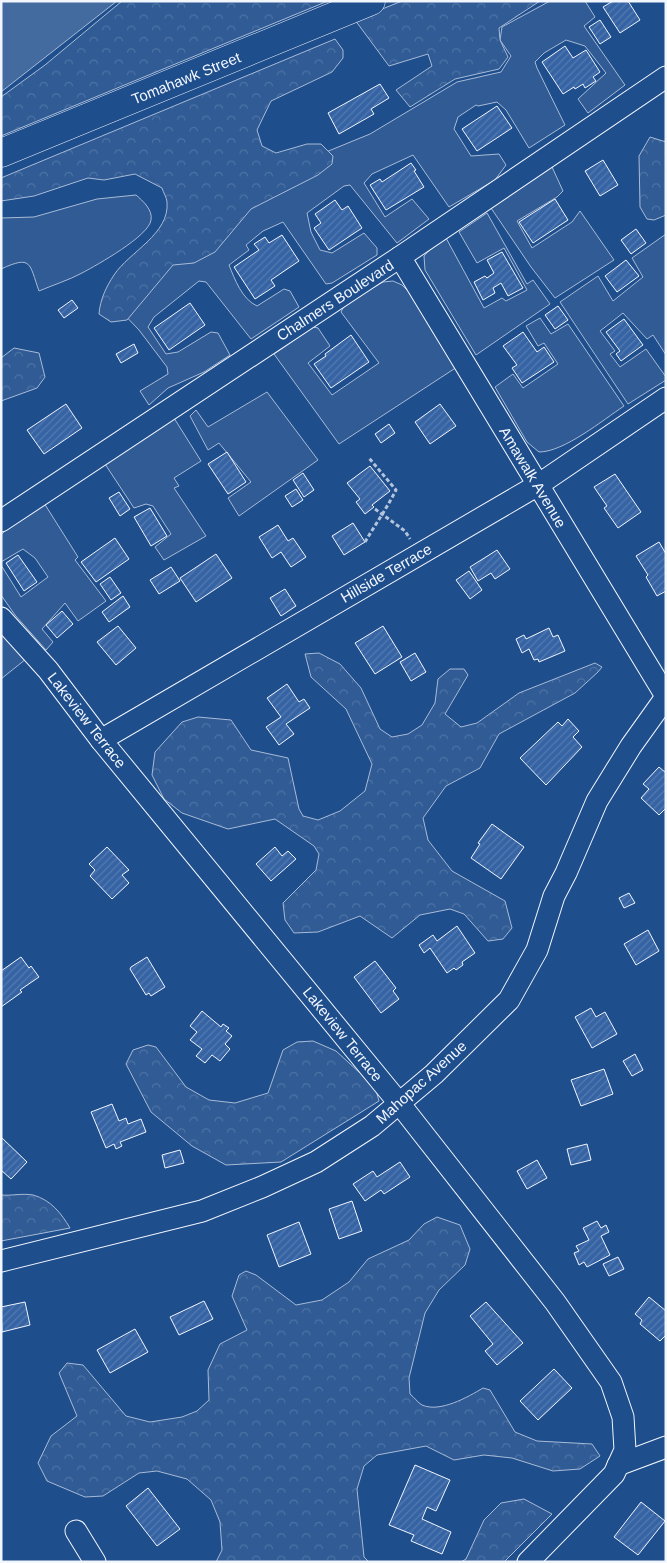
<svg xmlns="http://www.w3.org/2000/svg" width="667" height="1563" viewBox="0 0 667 1563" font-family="Arial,sans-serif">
	<defs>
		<pattern id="forest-crowns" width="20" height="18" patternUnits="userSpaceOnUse" patternTransform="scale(1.25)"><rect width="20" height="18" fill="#305b95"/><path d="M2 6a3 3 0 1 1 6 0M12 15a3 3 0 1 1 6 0" fill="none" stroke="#4e73a5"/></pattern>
		<pattern id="building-hatch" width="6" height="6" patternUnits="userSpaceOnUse" patternTransform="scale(1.25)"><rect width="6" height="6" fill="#3563a3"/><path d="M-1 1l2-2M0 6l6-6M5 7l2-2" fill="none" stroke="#537ab1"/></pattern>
	</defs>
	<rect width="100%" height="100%" fill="#1f4e8c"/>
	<g fill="#305b95" stroke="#a8bbd7">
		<path d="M550,1H585L595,17L584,26L625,85L588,113L578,99L606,73L585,46L566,40L544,53L535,62L537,68L565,125L529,148L506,110L497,102L478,106L476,105L458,117L454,129L471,156L499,154L506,165L495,180L449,207L413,155L372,174L364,183L385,217L412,199L429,219L397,243L350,185L344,186L307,213L311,232L320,250L332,253L364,233L377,248V255L332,283L326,284L283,222L263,231L246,245L249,250L229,265C235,280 242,299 257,306L284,289L290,291L299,307L251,339L210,287L206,282L199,281L154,317L148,327L166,354L178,352L211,332L218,333L230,355L204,372L168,388L149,405L140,391L168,374L167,367L139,330L116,306L287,168L370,134L457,82L501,72L511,56L500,40L502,27Z"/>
		<path d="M552,167L563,191L557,197L517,221L532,248L572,222L580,211L614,260L555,298L531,267L491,208Z"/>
		<path d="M136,195C143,201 153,210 151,220C149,236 97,265 82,273C69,280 53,285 39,291C29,263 32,255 1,269V218L34,217L97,199Z"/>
		<path d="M487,213L527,284L533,280L550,304L476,355L425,270L424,256L435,244L446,238L484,308L502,298L506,301L527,290L504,248L477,263L459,232Z"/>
		<path d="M666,234V355L653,335L647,339L623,313L600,331L615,351L610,354L620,367L646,349L666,377V380L628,404L560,302L598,276L613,301L643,277L632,258Z"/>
		<path d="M393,281L402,285L411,294L457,367L339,444L274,354L313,327L318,328L330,346L308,363L332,395L379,363L341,312L345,304L383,282Z"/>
		<path d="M540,318L551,334L568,324L624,406C603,420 564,452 539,452L527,442L495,387L513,374L523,388L558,364L544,343L538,346L526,326Z"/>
		<path d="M267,392L318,460L239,516L228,498L251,482L219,443L208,450L190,416L196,410L208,427Z"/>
		<path d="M174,418L201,461L174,478L179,486L174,488L206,536L164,560L155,547L171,534L153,506L146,504L134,508L105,464Z"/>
		<path d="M44,503L78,557L75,560L106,601L78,621L65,603L42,629L53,642L46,650L15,615L1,595V565L21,597L48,577L35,558L23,549L1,562V535L10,526Z"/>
		<path d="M1,630L26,659L1,679Z"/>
	</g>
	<g fill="url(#forest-crowns)" stroke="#a8bbd7">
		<path d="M122,1H328L1,136V97L45,65Z"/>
		<path d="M402,1H540L499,28L500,40L508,57L499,69L455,79L410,107L396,90L432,66L428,54L389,66L355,20Z"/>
		<path d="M335,39L343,50V58L332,72L271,101L257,130L262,146L276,153L307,144H321L333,156L332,164L318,175L251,209L215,252L194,263L173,265L127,320L111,322L99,314C100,300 106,287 114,275C129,252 170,234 167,202C167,198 163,192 162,188L135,174L104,180L88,178L34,196L1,201V178Z"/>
		<path d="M650,137L666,142V215L654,220L647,219L640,207L639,156Z"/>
		<path d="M14,348L39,353L45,377L37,388L1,401V358Z"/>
		<path d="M319,653L340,664L361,688L380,729L392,737L408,734L422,725L435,703L438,679L450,669H464L468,675L445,714L461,727L477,723L519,693L595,663L602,667L598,672L575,693L499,734L480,768L446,786L423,818L428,840L452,871L505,901L512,928L503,939L488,941L464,914L450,909L420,915L392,938L360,916L318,932L294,933L285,920L283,903L316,870L319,854L314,846L275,819L228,829L182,813L164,799L152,775L155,752L182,722L198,717L231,720L251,750L288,758L299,809L303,816L318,820L340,811L365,791L372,764L346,709L311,677L305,654Z"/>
		<path d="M313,1041L336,1051L360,1073L376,1090L379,1101L281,1162L226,1165L192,1146L151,1112L126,1064L133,1050L148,1045L156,1047L186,1087L209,1100L235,1103L268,1093L283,1050L297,1042Z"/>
		<path d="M1,1195C11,1196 23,1193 33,1195C51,1200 61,1213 70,1228L1,1241Z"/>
		<path d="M437,1217L460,1225L470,1249L465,1265L439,1290L425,1313L409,1378L410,1394C414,1397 418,1403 422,1405C440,1413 468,1397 483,1388L490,1390L515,1432L537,1441L592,1444L600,1456L580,1469L553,1471L512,1458L484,1455L454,1460L426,1446L377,1455L364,1466L357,1489L364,1557L369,1562H216L222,1550L220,1522L211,1500L187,1479L157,1471L139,1473L103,1496L85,1497L47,1481L38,1463L51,1436L77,1416L59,1373L67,1363L83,1365L126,1416L150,1422L182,1417L197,1411L209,1400L208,1370L220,1344L247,1330L232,1296L239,1275L246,1271L256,1275L296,1305L322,1300L349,1282L368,1259L409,1240L424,1224Z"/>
		<path d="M524,1499L552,1514L504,1562H461L466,1559L484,1520L501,1503Z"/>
	</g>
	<path fill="#446ba0" stroke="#a8bbd7" d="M1,1H117L1,92Z"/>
	<g fill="url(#building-hatch)" stroke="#f2f6ff">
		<path d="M613,1H628L640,20L620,33L603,7Z"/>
		<path d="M600,20L611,37L600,44L589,27Z"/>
		<path d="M565,46L573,58L586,50L600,72L593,77L596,81L585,88L583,84L575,89L574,87L563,94L542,62Z"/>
		<path d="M380,84L389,98L371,109L374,114L339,134L328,113Z"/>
		<path d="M497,106L512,128L477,151L462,129Z"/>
		<path d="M603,160L618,185L600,196L585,171Z"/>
		<path d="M411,163L416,170L414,171L424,187L386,210L370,185L380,179L382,182Z"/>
		<path d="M555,199L568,220L533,243L519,222Z"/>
		<path d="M335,200L342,210L348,206L362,228L329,250L314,228L321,223L315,214Z"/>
		<path d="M636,229L646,243L631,254L621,240Z"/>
		<path d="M282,235L299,261L271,280L275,286L255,299L234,267L259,250L254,244L265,237L269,243Z"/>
		<path d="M502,252L523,288L508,296L501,283L493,288L495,293L483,300L474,282L485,276L487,278L494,273L487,260Z"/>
		<path d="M626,260L639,276L617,292L605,276Z"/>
		<path d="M72,300L78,308L64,318L58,310Z"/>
		<path d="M190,303L205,325L169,350L154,328Z"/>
		<path d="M558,306L568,320L555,329L545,315Z"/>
		<path d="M624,319L643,345L621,361L616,354L620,351L606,332Z"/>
		<path d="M523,332L537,352L544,347L554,362L522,383L512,368L517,365L503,346Z"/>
		<path d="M351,335L369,362L331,388L314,364L326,356L325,354Z"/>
		<path d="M134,344L138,353L121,363L116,354Z"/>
		<path d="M66,404L82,428L44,454L27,430Z"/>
		<path d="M440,404L456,426L430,444L415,422Z"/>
		<path d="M389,424L395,433L381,443L375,434Z"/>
		<path d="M227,452L246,482L228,494L208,464Z"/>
		<path d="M370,466L390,491L372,505L374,507L365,514L356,502L360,499L347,483Z"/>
		<path d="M303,473L314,490L304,497L293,480Z"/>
		<path d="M615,474L641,512L618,528L604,508L607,506L594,487Z"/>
		<path d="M296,489L303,500L292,507L285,496Z"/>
		<path d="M119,492L130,509L120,516L109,498Z"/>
		<path d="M150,508L167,536L151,546L134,517Z"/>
		<path d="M353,523L365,542L344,555L332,536Z"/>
		<path d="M278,525L288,541L293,538L306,557L291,567L281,552L272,558L259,537Z"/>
		<path d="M115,538L129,559L96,582L81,562Z"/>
		<path d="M659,542L666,554V591L657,596L646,577L648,575L636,556Z"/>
		<path d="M497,550L510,569L495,579L491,573L478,581L470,567Z"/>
		<path d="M216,554L232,578L196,602L180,578Z"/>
		<path d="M18,555L37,582L24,591L6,563Z"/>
		<path d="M171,567L180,581L159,594L150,580Z"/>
		<path d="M469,571L482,590L470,599L456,580Z"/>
		<path d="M110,577L121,593L111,600L100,584Z"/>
		<path d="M285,589L296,606L281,616L270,598Z"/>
		<path d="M123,596L130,607L109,622L102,612Z"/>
		<path d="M62,611L73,624L57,638L46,625Z"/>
		<path d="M118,626L136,648L116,665L97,642Z"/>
		<path d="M383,626L402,657L375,674L355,643Z"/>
		<path d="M549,628L553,637L558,635L565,651L539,662L538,659L534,660L529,649L522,653L516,639L524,635L526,639Z"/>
		<path d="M415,653L426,672L411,681L400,662Z"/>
		<path d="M287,684L299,702L304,699L310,708L286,724L294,734L279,745L266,727L281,717L267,698Z"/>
		<path d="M568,719L579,731L573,737L582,747L546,785L520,758L558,722L562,726Z"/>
		<path d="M659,767L666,773V808L659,815L641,798L649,789L643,784Z"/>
		<path d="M492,824L524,847L501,879L471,858L480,844L478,843Z"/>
		<path d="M107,847L129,870L122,875L129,883L112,899L90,876L95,870L89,864Z"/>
		<path d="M275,847L282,856L288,851L296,859L271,881L256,864Z"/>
		<path d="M629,893L635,903L624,908L619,898Z"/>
		<path d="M457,926L475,953L462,962L463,965L456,970L454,968L447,973L430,948L424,953L419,945L433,935L437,941Z"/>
		<path d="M648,930L659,951L636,965L624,944Z"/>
		<path d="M21,957L29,968L31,966L39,977L20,990L22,992L1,1007V971Z"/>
		<path d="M147,957L165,987L151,996L149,993L146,995L130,969L131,967Z"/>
		<path d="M375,961L396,988L393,991L399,999L381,1013L354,977Z"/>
		<path d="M591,1008L596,1017L605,1012L617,1034L592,1048L575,1017Z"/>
		<path d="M202,1011L221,1027L223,1024L229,1028L226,1031L232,1036L225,1044L230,1049L220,1061L212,1055L205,1063L196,1056L202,1049L190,1040L197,1032L190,1026Z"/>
		<path d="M635,1054L643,1070L632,1076L623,1061Z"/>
		<path d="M604,1069L613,1094L581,1106L571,1080Z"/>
		<path d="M112,1104L119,1121L126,1118L128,1124L141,1119L146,1132L120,1142L122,1146L116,1149L114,1144L106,1148L91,1112Z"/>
		<path d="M1,1137L27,1162L11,1179L1,1170Z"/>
		<path d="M587,1144L591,1160L571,1165L567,1149Z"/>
		<path d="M180,1150L184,1163L165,1168L162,1155Z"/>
		<path d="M537,1160L547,1178L527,1189L517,1171Z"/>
		<path d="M400,1162L410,1177L384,1194L381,1190L365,1201L353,1184L373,1171L377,1177Z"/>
		<path d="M352,1201L362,1231L339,1239L329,1209Z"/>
		<path d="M597,1221L601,1228L606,1225L609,1232L601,1236L610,1255L587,1267L584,1262L579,1265L574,1253L579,1251L576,1246L589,1240L583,1228Z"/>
		<path d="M299,1222L311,1254L279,1267L267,1235Z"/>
		<path d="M618,1257L624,1269L609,1276L603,1264Z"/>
		<path d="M649,1297L666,1311V1335L660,1341L640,1324L642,1320L635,1314Z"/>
		<path d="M204,1301L213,1319L179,1335L170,1317Z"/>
		<path d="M25,1302L30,1325L2,1332L1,1307Z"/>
		<path d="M486,1302L523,1343L497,1365L485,1351L493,1344L470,1316Z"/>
		<path d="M135,1329L148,1352L110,1373L97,1350Z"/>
		<path d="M554,1369L572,1388L538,1420L520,1401Z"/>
		<path d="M415,1465L450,1480L436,1511L427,1507L422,1519L451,1532L442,1554L411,1541L414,1535L389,1525Z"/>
		<path d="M148,1488L180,1529L157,1546L126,1506Z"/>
		<path d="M641,1502L665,1521L638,1555L614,1537Z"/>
	</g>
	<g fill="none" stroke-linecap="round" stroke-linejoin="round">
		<g stroke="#f2f6ff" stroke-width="23">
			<g id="minor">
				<path d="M400,257L666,696"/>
				<path d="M1,521L400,257L666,77"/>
				<path d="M1,618L48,670L101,740L399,1103L555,1302L611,1382L623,1417L625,1450L614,1474L528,1562"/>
				<path d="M101,740L538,485L666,398"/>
				<path d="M1,1261L202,1211L262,1187L316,1162L372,1126L434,1074L509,1000L537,950L554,896L566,873L597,801L631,746L666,697"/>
				<path d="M618,1465L666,1447"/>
				<path d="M76,1531L95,1562"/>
			</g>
		</g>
		<g stroke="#f2f6ff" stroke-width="29">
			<path id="major" d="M1,153L371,1"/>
		</g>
		<g stroke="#b3c4dc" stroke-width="3" stroke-dasharray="4 2.5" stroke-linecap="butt">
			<path d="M375,509L405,531L410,539"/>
			<path d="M365,542C375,525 387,508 396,490L369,458"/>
		</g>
		<use href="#minor" stroke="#1f4e8c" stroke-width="21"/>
		<use href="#major" stroke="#1f4e8c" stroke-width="28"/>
	</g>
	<g text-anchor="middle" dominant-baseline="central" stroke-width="4" stroke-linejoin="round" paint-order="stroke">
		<g font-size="15" fill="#f2f6ff" stroke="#1f4e8c">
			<text transform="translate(186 78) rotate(-22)">Tomahawk Street</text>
			<text transform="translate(335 300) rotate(-33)">Chalmers Boulevard</text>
			<text transform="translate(533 477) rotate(59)">Amawalk Avenue</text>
			<text transform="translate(386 573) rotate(-30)">Hillside Terrace</text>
			<text transform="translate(87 720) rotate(52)">Lakeview Terrace</text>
			<text transform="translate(343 1034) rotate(51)">Lakeview Terrace</text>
			<text transform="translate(421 1082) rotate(-42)">Mahopac Avenue</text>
		</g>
	</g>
	<rect width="667" height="1563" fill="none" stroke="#f2f6ff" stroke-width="5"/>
</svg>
